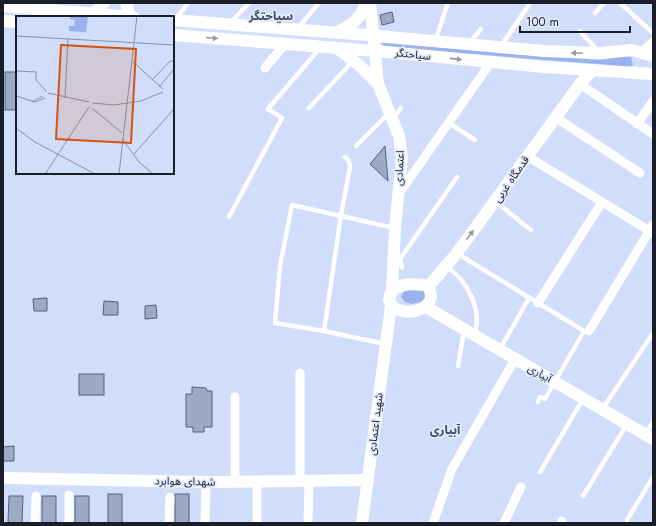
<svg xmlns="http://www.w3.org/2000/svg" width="656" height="526" viewBox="0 0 656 526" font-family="Jost,'Noto Sans Arabic',sans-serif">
	<rect width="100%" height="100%" fill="#d0defc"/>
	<g fill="#98b3ed">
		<path d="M383,43L598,60C609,60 620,55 631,57L633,65C626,71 618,67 610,65L382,47Z"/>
		<path d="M413,288L423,289L426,294L424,301L412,304L405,302L401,297L404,291Z"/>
	</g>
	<g fill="#9caac6" stroke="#55617a">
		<path d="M392,12L394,22L382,25L380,15Z"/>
		<rect x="5" y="72" width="12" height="38"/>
		<path d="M385,146L388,181L370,164Z"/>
		<path d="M47,298V311H34L33,299Z"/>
		<path d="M104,301L118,302V315H103Z"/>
		<path d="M156,305L157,318L145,319V306Z"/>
		<rect x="79" y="374" width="25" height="21"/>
		<path d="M192,387L206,388L207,391H212V427H204V432H193V427H186V394H192Z"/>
		<path d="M14,446V461H3V447Z"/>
		<rect x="108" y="494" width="14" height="29"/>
		<rect x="175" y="494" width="14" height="29"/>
		<path d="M9,496H23L22,523H8Z"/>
		<rect x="42" y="496" width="14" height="27"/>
		<rect x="75" y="496" width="14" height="27"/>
	</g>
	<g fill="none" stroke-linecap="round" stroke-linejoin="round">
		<g stroke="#fff" stroke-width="4.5">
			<path d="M620,3L653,33"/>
			<path d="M595,13L604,3"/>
			<path d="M176,19L188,3"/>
			<path d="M231,22L249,3"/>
			<path d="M298,28L319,3"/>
			<path d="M580,31L598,51"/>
			<path d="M435,41L448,3"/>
			<path d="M470,42L481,29"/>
			<path d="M501,46L530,3"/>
			<path d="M309,108L353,61"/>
			<path d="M394,118L401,108"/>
			<path d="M449,123L475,140"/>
			<path d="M356,146L389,113"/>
			<path d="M496,202L531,230"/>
			<path d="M229,217L282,118L268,109L320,48"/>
			<path d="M458,254L584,331H589"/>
			<path d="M400,259L402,268"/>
			<path d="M394,262L400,259L457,177"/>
			<path d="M447,267C468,281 483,311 474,335"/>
			<path d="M324,331L341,215L350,167L349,161L345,157"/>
			<path d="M385,344L324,331L275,323L280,266L292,205L394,228"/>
			<path d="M500,349L529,298"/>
			<path d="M458,366L464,331"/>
			<path d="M538,402L540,397L545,399L584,331"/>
			<path d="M603,408L653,333"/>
			<path d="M645,434L653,422"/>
			<path d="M540,472L583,399"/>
			<path d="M583,496L627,424"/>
			<path d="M627,520L653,477"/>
		</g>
		<g stroke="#fff" stroke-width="9">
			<path d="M265,68L285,44"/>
			<path d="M580,84L653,134"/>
			<path d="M555,117L640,173"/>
			<path d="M637,124L653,101"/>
			<path d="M527,156L653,233"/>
			<path d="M398,195L491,62"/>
			<path d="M538,303L602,202"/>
			<path d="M589,331L653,225"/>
			<path d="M300,481V373"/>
			<path d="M235,482V397"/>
			<path d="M35,523L36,496"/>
			<path d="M69,523V495"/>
			<path d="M169,523L170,497"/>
			<path d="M205,523L206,482"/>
			<path d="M257,523V481"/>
			<path d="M308,523L309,481"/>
			<path d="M433,523L452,469L515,359"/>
			<path d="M504,523L521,487"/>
			<path d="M561,523L562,521"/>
		</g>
		<g stroke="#fff" stroke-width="12">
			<path d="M126,3L130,17"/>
			<path d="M370,3L378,84L399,136L402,158L395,228L392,290"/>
			<path d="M3,6L133,17"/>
			<path d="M93,14L104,3"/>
			<path d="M173,20L368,35L544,51L601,53L632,50L653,56"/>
			<path d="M3,21L17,22"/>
			<path d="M337,32C352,26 361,18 366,3"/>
			<path d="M173,35L376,51L544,67L653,74"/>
			<path d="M337,48L359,65L378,84"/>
			<path d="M643,53L653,44"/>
			<path d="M410,284L424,285L428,287C443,310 397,322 389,300C390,288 399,286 410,284Z"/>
			<path d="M428,287L457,253L580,84L592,70"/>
			<path d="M426,307L653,439"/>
			<path d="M3,478L206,482L368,480"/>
			<path d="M362,523L391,306"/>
		</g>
	</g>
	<defs><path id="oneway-solid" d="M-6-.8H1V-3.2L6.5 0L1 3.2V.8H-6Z"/></defs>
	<g fill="#989a9f">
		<use href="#oneway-solid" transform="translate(212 38) rotate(5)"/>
		<use href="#oneway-solid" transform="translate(577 53) rotate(-178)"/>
		<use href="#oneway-solid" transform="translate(456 59) rotate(6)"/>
		<use href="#oneway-solid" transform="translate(470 235) rotate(-54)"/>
	</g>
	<g text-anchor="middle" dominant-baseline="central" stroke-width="3.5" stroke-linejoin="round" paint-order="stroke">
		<g font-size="11" fill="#191e29" stroke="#e3ebfd">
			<text transform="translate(413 54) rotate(6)">سیاحتگر</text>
			<text transform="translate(399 168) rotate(-87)">اعتمادی</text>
			<text transform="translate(511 179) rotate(-55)">قدمگاه غربی</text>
			<text transform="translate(540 373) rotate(30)">آبیاری</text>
			<text transform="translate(375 424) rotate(-83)">شهید اعتمادی</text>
			<text transform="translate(185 481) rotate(1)">شهدای هوابرد</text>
		</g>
		<g font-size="12" font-weight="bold" fill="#3f4b63" stroke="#e3ebfd">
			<text x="271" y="16">سیاحتگر</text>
			<text x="445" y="430">آبیاری</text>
		</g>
	</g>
	<g transform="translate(16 16)">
		<rect width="158" height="158" fill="#d0defc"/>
		<path d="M54,0L72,1L70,16L53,15V10H58L59,4L54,3Z" fill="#98b3ed"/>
		<path fill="none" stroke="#8791a8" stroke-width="1" d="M0,20L158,29M117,46L147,73M0,55L20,56V64L31,76M136,64L154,45H158M143,71L158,53M32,77L73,86M0,80L19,86L29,82M49,82L52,23M16,86L27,80M76,87L98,89L125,85L147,76M76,92L106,117M0,112L19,126L79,158M107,124L123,146L137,158M118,138L158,93M29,158L73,91M103,158L121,0"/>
		<path fill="#d3530f" fill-opacity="0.15" stroke="#d3530f" stroke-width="2" d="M45,29L120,33L115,127L40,123Z"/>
		<rect width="158" height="158" fill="none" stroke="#191e29" stroke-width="2"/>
	</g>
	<rect width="656" height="526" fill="none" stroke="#191e29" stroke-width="8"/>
	<path d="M520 26v6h110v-6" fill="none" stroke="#191e29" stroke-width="2"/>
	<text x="526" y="26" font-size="12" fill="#191e29" stroke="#e3ebfd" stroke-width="3" paint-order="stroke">100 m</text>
</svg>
